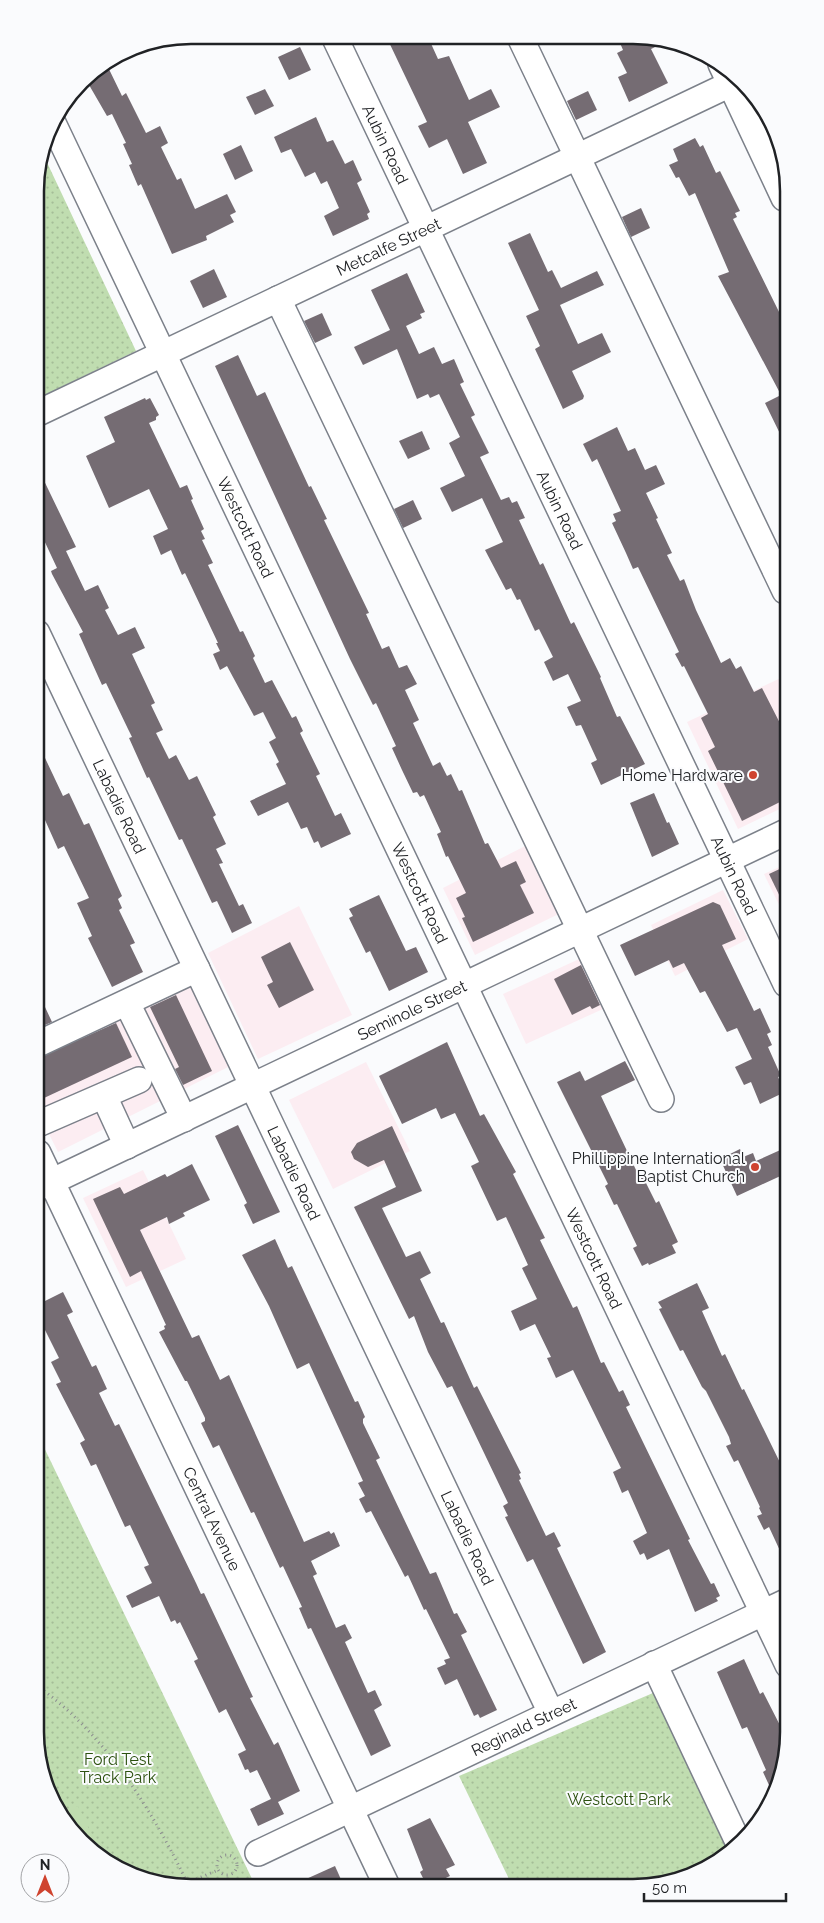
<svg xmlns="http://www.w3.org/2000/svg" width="824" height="1923" viewBox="0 0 824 1923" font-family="Raleway,sans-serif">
	<defs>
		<pattern id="park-dots" width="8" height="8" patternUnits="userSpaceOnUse" patternTransform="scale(1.25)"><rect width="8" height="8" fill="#c0ddb0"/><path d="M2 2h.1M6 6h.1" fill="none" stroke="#a5bd97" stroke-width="1.8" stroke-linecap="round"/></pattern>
	</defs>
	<rect width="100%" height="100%" fill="#fafbfd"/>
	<g fill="#fcedf2">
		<path d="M785,676L786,806L738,829L687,722Z"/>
		<path d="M541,838L575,906L475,955L443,888Z"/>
		<path d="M786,864V919L764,874Z"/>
		<path d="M723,890L748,939L675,976L651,925Z"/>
		<path d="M299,906L352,1015L258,1059L208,953Z"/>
		<path d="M590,954L614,1004L526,1044L503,994Z"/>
		<path d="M181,968L230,1066L58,1152L38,1112V1038Z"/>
		<path d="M366,1062L410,1151L333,1189L289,1100Z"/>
		<path d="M143,1170L186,1259L126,1287L83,1198Z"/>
	</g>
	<g fill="url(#park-dots)">
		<path d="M43,154L136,351L36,399L35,181Z"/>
		<path d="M39,1437L255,1885H161L88,1849L56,1810L40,1772Z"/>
		<path d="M660,1690L735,1848L719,1862L673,1883H511L459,1776Z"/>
	</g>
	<path fill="#c0ddb0" d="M78,1806L102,1856L88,1849L60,1815Z"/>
	<g fill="#756c73">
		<path d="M386,36H421L423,40L428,37L438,59L449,56L469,100L491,89L500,107L468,122L487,163L463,174L447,139L429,148L418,126L427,122Z"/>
		<path d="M630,38H663L670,40L651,49L668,83L629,102L618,77L627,73L617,53L623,50L620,43Z"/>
		<path d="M300,47L311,70L289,80L278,57Z"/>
		<path d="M106,63L122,96L126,93L146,133L160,126L168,143L161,147L177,180L181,178L195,209L227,194L236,212L230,215L234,222L206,236L207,240L172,254L141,184L138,186L129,165L132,164L123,144L126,143L112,114L107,116L85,78Z"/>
		<path d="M265,89L274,106L255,115L246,97Z"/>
		<path d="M588,91L597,110L576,120L567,101Z"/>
		<path d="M316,117L327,142L333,140L345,164L353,160L362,180L357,183L370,212L367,214L369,219L333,236L324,216L339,208L327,181L321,184L315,172L305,177L291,149L281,153L274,137Z"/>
		<path d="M695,138L700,147L703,145L716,173L720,171L740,211L735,213L737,217L733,219L784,322L785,444L765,403L781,395L718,276L729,272L695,193L689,196L679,177L676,178L669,165L678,161L673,149Z"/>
		<path d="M241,145L253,171L235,180L223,154Z"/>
		<path d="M641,208L650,228L631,237L622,217Z"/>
		<path d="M530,233L548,272L552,270L561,288L597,271L604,285L560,305L578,344L602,333L611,352L572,371L584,396L583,399L563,409L535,349L540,346L526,316L539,310L508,243Z"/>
		<path d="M214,269L227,297L203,308L190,281Z"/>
		<path d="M407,273L425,312L420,314L422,318L406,326L419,354L434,347L442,364L454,359L464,382L460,384L475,415L471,417L489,453L480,457L501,500L509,497L512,503L517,501L525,518L519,520L540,565L543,563L571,624L574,622L601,677L600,678L617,717L620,716L645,764L601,785L591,763L597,760L581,725L576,726L567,707L581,701L568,674L553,681L544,662L553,657L539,629L535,631L520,599L517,600L511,588L506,590L485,550L503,542L482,498L452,512L440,488L465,476L449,443L460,437L439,394L430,398L428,394L417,399L397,349L363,365L354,347L390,330L371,290Z"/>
		<path d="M322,313L332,335L315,343L304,321Z"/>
		<path d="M238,355L257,396L265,392L309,487L311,486L327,519L324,520L369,613L366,614L382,649L389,646L399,668L407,665L417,684L405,690L419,720L413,723L433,766L440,762L447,776L451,774L459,791L462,790L485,844L488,843L501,868L516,861L526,882L520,885L534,913L473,942L462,918L465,917L456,898L466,893L448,856L446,857L437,834L441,832L424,795L420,797L417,792L413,793L402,770L392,748L396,746L376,703L373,705L350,659L215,366Z"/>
		<path d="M145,398L146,400L150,398L159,415L156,417V420L149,423L180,488L187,485L193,499L191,500L204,529L201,531L205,539L202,540L213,563L208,565L240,632L243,631L255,656L253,658L265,683L272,680L292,718L296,716L303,731L300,733L320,774L316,776L335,816L341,813L351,834L321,848L318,841L314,843L307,827L301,829L288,802L258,816L250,801L286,784L276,764L279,762L269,742L276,738L263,712L254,716L227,666L220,670L213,654L220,651L216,643H218L185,573L182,575L171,550L161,555L153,536L168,529L149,489L109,508L86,456L115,442L104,417Z"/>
		<path d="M617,427L628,451L635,448L645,470L656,465L665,484L646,493L658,518L656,519L672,553L667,555L680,581L684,579L696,610L721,663L730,658L736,669L741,666L754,692L762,688L786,735V799L742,821L708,751L715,747L701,718L708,714L684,666L682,667L675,654L679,652L638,567L633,569L626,553L612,523L616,521L613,514L621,511L597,459L592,462L583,444Z"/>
		<path d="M422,431L430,449L408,459L399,441Z"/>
		<path d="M36,464L76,547L66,551L85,591L98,585L109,608L105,610L118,635L135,627L145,648L132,654L155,703L151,705L163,730L156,733L169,759L176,755L189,780L197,776L216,815L213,817L226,844L216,849L223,863L219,864L239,906L243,904L252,923L232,933L217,901L212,903L182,839L179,840L149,777L147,778L129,738L132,737L128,729L106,683L102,685L79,634L83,632L52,574L51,571L57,568L36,523Z"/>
		<path d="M413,500L422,519L403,528L394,509Z"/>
		<path d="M37,741L63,796L69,793L84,825L89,823L122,896L118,899L122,908L119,910L135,943L130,945L143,972L112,987L88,938L92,936L77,903L89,898L64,846L58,849L45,820L37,823Z"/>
		<path d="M654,793L667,823L669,822L679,844L652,857L630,803Z"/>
		<path d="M786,866V909L769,874Z"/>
		<path d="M379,895L406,951L416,947L428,972L389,991L370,951L366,953L349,918L353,916L349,909Z"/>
		<path d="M713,902L720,905L736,939L722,945L754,1011L760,1008L771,1032L767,1034L772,1045L768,1047L781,1076L778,1077L785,1092L760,1104L751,1082L744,1085L735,1067L752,1059L737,1028L727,1032L705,991L700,993L684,963L673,968L669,960L635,976L620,945Z"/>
		<path d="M290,942L314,990L279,1008L267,985L273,982L261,957Z"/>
		<path d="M581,965L600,1005L592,1009L590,1006L572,1015L554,979Z"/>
		<path d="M38,992L52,1022L38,1028Z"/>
		<path d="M176,995L212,1071L183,1085L175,1069L179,1067L150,1007Z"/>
		<path d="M116,1023L132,1057L44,1098L38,1085V1058Z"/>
		<path d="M447,1042L480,1116L484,1114L516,1172L513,1174L545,1238L540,1240L573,1308L577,1306L601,1363L604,1362L619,1392L623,1390L630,1405L626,1407L690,1539L688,1540L711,1584L714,1583L720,1596L716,1598L718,1601L695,1612L669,1549L647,1560L644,1553L640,1555L633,1541L647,1533L628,1490L622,1493L613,1472L621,1468L573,1370L556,1378L547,1358L551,1357L535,1324L520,1331L511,1311L537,1299L522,1268L528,1265L506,1217L497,1221L471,1166L479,1162L455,1113L441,1119L436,1108L402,1124L379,1076Z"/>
		<path d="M625,1061L635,1080L601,1096L636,1170L639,1169L656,1203L659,1201L678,1242L672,1245L676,1253L649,1265L648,1263L642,1266L633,1248L637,1246L617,1204L614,1205L605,1186L608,1184L557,1082L580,1071L585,1081Z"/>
		<path d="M238,1125L280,1212L253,1224L244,1205L247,1203L215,1136Z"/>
		<path d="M392,1126L422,1191L382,1208L406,1257L420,1251L431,1273L420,1279L441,1323L444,1322L474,1388L477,1386L521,1473L519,1474L521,1479L519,1480L546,1536L554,1532L561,1546L557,1548L606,1652L583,1664L533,1559L527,1562L505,1517L508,1516L503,1506L508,1503L452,1386L447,1388L428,1352L414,1316L409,1319L354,1207L396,1187L384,1160L368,1167L354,1159L351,1152L357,1143Z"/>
		<path d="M787,1147V1173L737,1196L720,1159L740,1149L743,1157L753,1153L756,1161Z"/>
		<path d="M192,1164L210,1200L183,1213L185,1216L169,1224L167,1217L140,1230L192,1338L199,1335L220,1380L229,1375L304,1542L329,1531L331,1534L334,1532L340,1546L311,1561L317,1574L313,1576L336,1628L345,1624L352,1638L345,1642L368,1693L375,1690L382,1705L374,1710L391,1746L371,1756L311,1628L308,1629L299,1608L302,1607L283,1566L280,1568L254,1512L251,1513L219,1445L213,1448L201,1423L205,1421V1418L187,1381H185L159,1332L165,1329L164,1326L166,1325L141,1271L130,1277L93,1199L120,1187L124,1194L165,1174L167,1177Z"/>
		<path d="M275,1239L288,1268L292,1266L355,1402L358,1401L365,1417L363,1419V1423L380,1458L376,1460L430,1574L436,1572L454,1614L457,1613L467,1632L461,1635L497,1710L480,1718L478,1714L474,1716L457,1679L445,1685L437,1668L446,1664L444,1660L450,1658L426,1609L424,1610L408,1575L405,1577L371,1511L366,1513L359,1499L365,1496L358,1483L363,1481L309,1363L297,1369L269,1306L242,1255Z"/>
		<path d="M697,1283L709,1308L702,1311L722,1356L725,1354L742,1390L744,1389L788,1479V1568L769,1527L764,1530L757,1516L762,1514L759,1508L760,1507L738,1460L734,1462L726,1446L731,1444L729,1437L706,1391L702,1387L683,1350L680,1351L659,1309L662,1308L658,1302Z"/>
		<path d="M63,1292L73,1312L67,1315L92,1367L96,1365L107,1389L99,1393L115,1426L119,1424L196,1583L201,1594L204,1593L253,1697L250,1698L274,1745L278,1742L300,1791L278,1802L284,1814L258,1826L250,1809L271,1799L257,1770L250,1773L248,1769L245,1770L238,1754L246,1750L226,1709L219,1713L194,1661L198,1659L180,1622L177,1624L175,1620L171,1622L159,1596L132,1608L126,1596L152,1583L144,1567L149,1565L130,1525L125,1527L96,1464L91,1466L80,1443L85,1440L56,1384L61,1382L51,1362L59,1358L39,1318V1304Z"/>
		<path d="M744,1659L760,1694L763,1692L789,1743L774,1796L763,1772L766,1770L747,1727L742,1729L717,1672Z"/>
		<path d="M430,1818L455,1865L446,1869L450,1876L433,1884H426L420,1872L423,1870L407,1829Z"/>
		<path d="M335,1866L343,1884H295Z"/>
	</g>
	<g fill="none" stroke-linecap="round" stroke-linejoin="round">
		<g stroke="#7c818a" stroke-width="28">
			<g id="minor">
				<path id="s1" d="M334,36L786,984"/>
				<path d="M520,37L785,591"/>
				<path d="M721,64L784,198"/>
				<path id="s2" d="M52,121L788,1665"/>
				<path d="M278,299L661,1099"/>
				<path id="s3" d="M36,414L741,79"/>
				<path id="s4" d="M37,633L551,1713"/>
				<path d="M127,1003L184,1119"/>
				<path d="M38,1044L197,969"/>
				<path d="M104,1096L127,1146"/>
				<path d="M38,1124L139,1080"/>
				<path id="s5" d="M38,1153L386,1884"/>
				<path id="s6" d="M38,1188L786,832"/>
				<path d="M654,1664L739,1844"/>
				<path id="s7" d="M258,1853L788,1601"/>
			</g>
		</g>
		<g stroke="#8b8c8f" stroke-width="3" stroke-dasharray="1 4" stroke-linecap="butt">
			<path d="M40,1688C105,1734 155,1814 188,1885"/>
			<circle cx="227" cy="1865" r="10"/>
			<path d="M187,1883L218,1870"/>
		</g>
		<use href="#minor" stroke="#fff" stroke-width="25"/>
	</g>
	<g fill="#cf432f" stroke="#fafbfd" stroke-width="2">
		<circle cx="753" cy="775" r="5"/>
		<circle cx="755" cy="1167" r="5"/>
	</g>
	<g text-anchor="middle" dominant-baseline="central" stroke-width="4" stroke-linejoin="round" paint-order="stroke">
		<g font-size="16" fill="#202225" stroke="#fafbfd">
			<text stroke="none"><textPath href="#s1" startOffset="120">Aubin Road</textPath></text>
			<text stroke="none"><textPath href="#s3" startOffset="390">Metcalfe Street</textPath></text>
			<text stroke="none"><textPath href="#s1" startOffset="525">Aubin Road</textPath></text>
			<text stroke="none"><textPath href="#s2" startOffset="450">Westcott Road</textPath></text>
			<text stroke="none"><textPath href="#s4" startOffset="192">Labadie Road</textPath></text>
			<text stroke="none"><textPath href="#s1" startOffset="930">Aubin Road</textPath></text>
			<text stroke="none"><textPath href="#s2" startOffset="855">Westcott Road</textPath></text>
			<text stroke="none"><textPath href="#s6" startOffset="414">Seminole Street</textPath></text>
			<text stroke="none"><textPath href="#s4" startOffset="598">Labadie Road</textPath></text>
			<text stroke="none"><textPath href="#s2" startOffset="1260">Westcott Road</textPath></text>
			<text stroke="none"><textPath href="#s5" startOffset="405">Central Avenue</textPath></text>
			<text stroke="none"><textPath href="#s4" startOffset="1002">Labadie Road</textPath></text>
			<text stroke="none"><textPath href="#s7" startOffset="294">Reginald Street</textPath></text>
		</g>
		<g font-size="16" fill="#202225" stroke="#fafbfd" text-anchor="end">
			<text x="743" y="775">Home Hardware</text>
			<text x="745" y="1158">Phillippine International<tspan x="745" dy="18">Baptist Church</tspan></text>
		</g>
		<g font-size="16" fill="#2c510f" stroke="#fafbfd">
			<text x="118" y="1759">Ford Test<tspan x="118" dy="18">Track Park</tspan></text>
			<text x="619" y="1799">Westcott Park</text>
		</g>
	</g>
	<path d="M0 0H824V1923H0ZM191 44H633A147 147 0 0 1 780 191V1732A147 147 0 0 1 633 1879H191A147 147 0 0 1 44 1732V191A147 147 0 0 1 191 44Z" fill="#fafbfd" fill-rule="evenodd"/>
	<path fill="none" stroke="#202225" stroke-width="2.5" d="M191 44H633A147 147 0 0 1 780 191V1732A147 147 0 0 1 633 1879H191A147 147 0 0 1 44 1732V191A147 147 0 0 1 191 44Z"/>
	<g transform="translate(45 1878)"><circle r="24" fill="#fafbfd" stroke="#a3a4a7"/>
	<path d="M0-4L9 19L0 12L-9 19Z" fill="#cf432f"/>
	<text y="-8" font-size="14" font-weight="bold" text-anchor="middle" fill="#202225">N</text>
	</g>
	<path d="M644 1893v8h142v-8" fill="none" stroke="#202225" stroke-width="2.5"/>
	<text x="652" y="1893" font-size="15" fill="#202225" stroke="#fafbfd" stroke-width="4" paint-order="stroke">50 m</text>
</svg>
